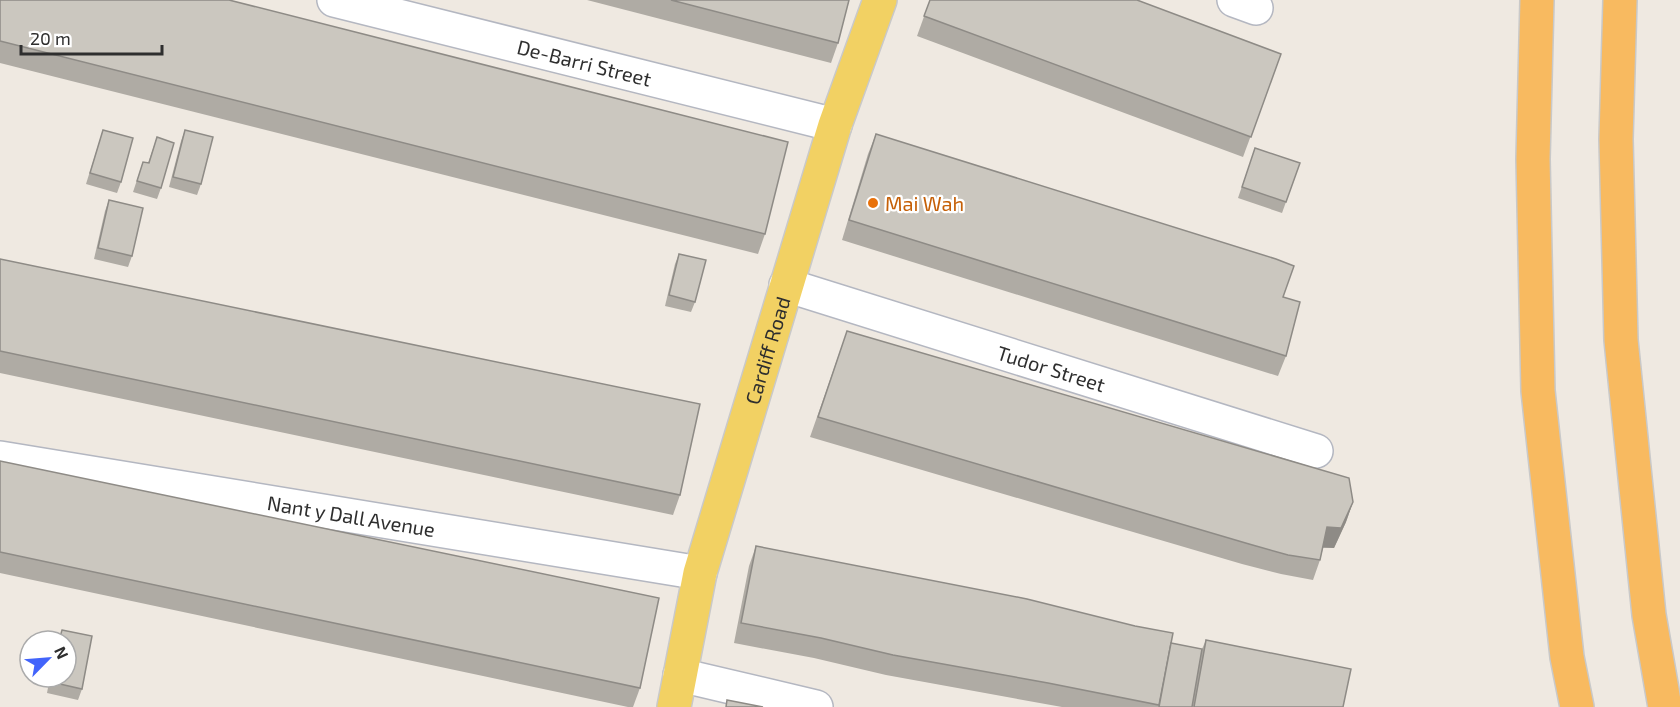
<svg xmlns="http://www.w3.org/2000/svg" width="1680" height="707" viewBox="0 0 1680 707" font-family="'Exo 2',sans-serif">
	<rect width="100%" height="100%" fill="#efe9e1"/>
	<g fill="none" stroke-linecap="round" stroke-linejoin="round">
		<g stroke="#b4b7c1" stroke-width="36">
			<g id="minor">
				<path id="s1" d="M334,0L835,125"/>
				<path d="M1234,0L1256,8"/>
				<path id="s2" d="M786,285L1316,451"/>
				<path id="s3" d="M0,458L700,573"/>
				<path d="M680,675L816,707"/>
			</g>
		</g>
		<g stroke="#c9c9c9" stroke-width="36">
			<g id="primary">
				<path id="s4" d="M674,707L700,573L835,125L880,0"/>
			</g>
		</g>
		<g stroke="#c9c9c9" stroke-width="36">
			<g id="trunk">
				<path d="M1537,0L1533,159L1538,391L1567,657L1577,707"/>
				<path d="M1620,0L1616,139L1621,340L1649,615L1665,707"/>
			</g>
		</g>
		<use href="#minor" stroke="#fff" stroke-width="33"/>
		<use href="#primary" stroke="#f2d163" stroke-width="33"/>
		<use href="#trunk" stroke="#f8ba60" stroke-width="33"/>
	</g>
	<g fill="#afaba4">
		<path d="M0,0L765,234L758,254L0,63Z"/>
		<path d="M587,0H849L838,43L831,63Z"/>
		<path d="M930,0L1281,54L1243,157L917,36Z"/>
		<path d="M103,130L121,182L117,193L86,184Z"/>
		<path d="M185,130L201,184L197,195L169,187L181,141Z"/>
		<path d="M876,134L1283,297L1286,356L1278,376L842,240L868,154Z"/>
		<path d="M157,137L161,188L157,199L133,192L143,162L148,163Z"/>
		<path d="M1255,148L1300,163L1282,213L1238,198Z"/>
		<path d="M109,200L132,256L128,267L94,259L105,211Z"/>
		<path d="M679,254L695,302L691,312L665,306L675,264Z"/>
		<path d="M0,259L680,495L673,515L0,373Z"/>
		<path d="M847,331L1353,502L1346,522L1334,548H1323L1320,560L1313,580L1281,574L1242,564L810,437Z"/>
		<path d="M0,461L640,688L633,707H628L0,573Z"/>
		<path d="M756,546L1171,643L1202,649L1206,640L1343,707H1062L886,675L814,658L734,643L749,566Z"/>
		<path d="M62,630L92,636L82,689L78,700L47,693L50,677H66V641H58Z"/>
	</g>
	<path fill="#8e8b86" d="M1353,502L1346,522L1334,548L1319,547L1327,527Z"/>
	<g fill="#cbc7bf" stroke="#8e8b86" stroke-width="1.5">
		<path d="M0,0H229L788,142L765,234L0,41Z"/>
		<path d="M671,0H849L838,43Z"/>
		<path d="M930,0H1137L1281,54L1251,137L924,16Z"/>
		<path d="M103,130L133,138L121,182L90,173Z"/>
		<path d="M185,130L213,137L201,184L173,177Z"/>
		<path d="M876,134L1276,259L1294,266L1283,297L1300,302L1286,356L849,220Z"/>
		<path d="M157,137L174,143L161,188L137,181L143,162L149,163Z"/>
		<path d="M1255,148L1300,163L1286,202L1242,187Z"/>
		<path d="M109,200L143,208L132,256L98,248Z"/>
		<path d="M679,254L706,260L695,302L669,295Z"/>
		<path d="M0,259L700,404L680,495L0,351Z"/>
		<path d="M847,331L1349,478L1353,502L1341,528L1327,527L1320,560L1288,555L1249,544L818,417Z"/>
		<path d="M0,461L659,598L640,688L0,552Z"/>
		<path d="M756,546L1027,599L1135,626L1173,633L1159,705L1048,683L893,655L821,638L741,623Z"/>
		<path d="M62,630L92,636L82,689L51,682L52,677H66V641H59Z"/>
		<path d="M1206,640L1351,669L1343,707H1194Z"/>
		<path d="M1171,643L1202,649L1192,707H1159Z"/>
		<path d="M727,700L763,707H726Z"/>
	</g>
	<circle fill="#e8710a" stroke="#fff" stroke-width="2" cx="873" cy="203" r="6"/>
	<g text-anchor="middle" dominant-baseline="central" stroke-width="4.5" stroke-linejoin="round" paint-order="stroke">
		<g font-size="20" fill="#2e2e2e" stroke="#fff">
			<text stroke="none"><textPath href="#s1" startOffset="258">De-Barri Street</textPath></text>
			<text stroke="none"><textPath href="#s4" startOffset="369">Cardiff Road</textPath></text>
			<text stroke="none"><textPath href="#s2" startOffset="278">Tudor Street</textPath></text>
			<text stroke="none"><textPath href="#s3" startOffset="356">Nant y Dall Avenue</textPath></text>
		</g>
		<g font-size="20" fill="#c56008" stroke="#fff" text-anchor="start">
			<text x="885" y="203">Mai Wah</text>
		</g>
	</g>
	<g transform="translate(48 659) rotate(65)"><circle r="28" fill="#ffffff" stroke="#ababab" stroke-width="1.5"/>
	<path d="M0-4.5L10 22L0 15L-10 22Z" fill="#4264fb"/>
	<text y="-9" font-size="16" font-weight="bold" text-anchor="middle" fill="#2e2e2e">N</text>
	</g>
	<path d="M21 45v9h141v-9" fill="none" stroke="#2e2e2e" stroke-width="3"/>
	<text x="30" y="45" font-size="18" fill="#2e2e2e" stroke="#ffffff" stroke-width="4.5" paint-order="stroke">20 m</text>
</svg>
